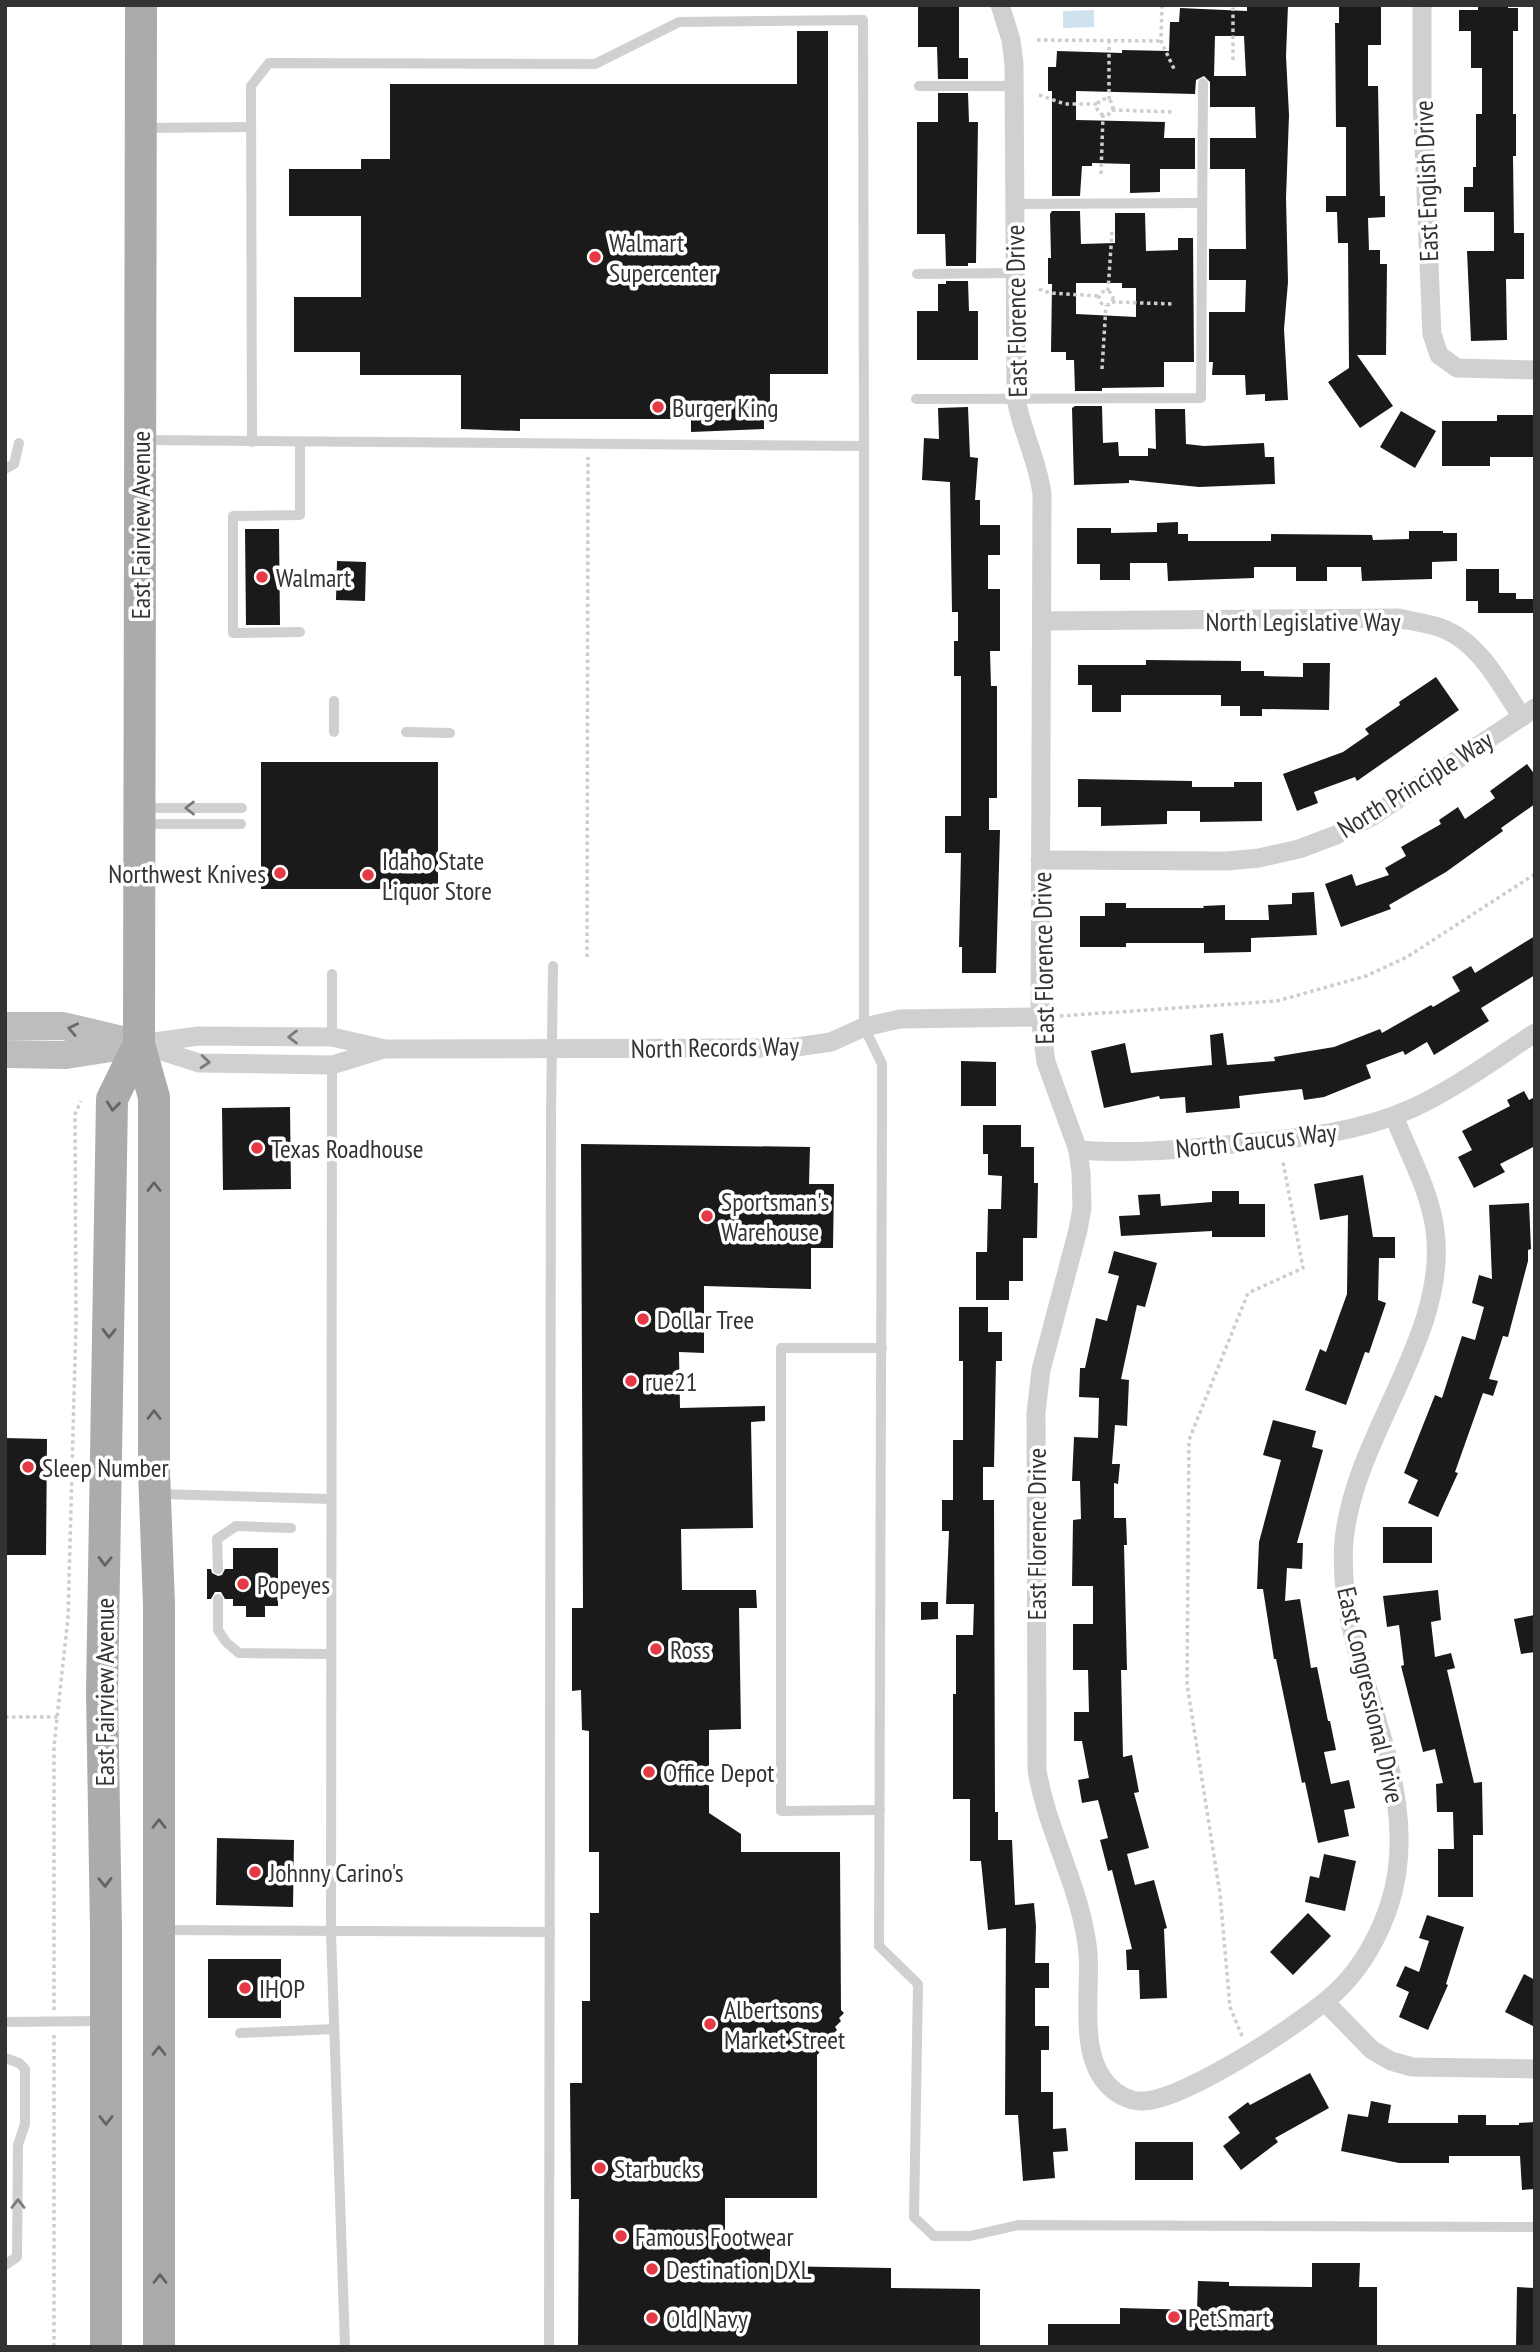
<svg xmlns="http://www.w3.org/2000/svg" width="1540" height="2352" viewBox="0 0 1540 2352" font-family="'PT Sans Narrow',sans-serif">
	<rect width="100%" height="100%" fill="#fff"/>
	<path fill="#cfe2ee" d="M1094,10V27L1063,28V11Z"/>
	<g fill="#1a1a1a" fill-rule="evenodd">
		<path d="M918,5H959V58H968V79H938L937,47H918Z"/>
		<path d="M1247,5H1288L1286,56L1289,115L1286,198L1288,282L1284,329L1288,400L1265,401V394L1246,395L1245,375H1212L1213,362H1209V312H1245L1246,280H1209V249H1246L1245,169H1210V138H1256L1255,107H1210V82L1204,76L1196,80L1195,94L1076,91V120L1165,122L1164,138H1195V169H1160V192L1130,193V164L1092,163V166H1082L1080,196H1052V91H1048V67H1056L1057,51L1122,53V50L1169,51L1170,22H1179L1180,8L1247,11ZM1215,36H1244L1246,76H1214Z"/>
		<path d="M1339,5H1381V45H1368V86H1378L1380,196H1385V217L1368,218L1369,250H1380V264H1387L1386,355H1357L1393,406L1360,428L1328,382L1349,368L1348,243H1338L1337,212H1326V196H1346V127H1336L1335,23H1339Z"/>
		<path d="M1478,5H1508V8H1518V31H1513V114H1516V156H1513L1514,233H1524V279H1506L1507,340L1471,341L1467,251H1494V212H1464V187H1473V167H1476V114H1482V68H1471V31H1459V10H1478Z"/>
		<path d="M797,31H828V374H770V419H764V429L691,432V419H520V431L461,429V375H360V352H294V297H361V216H289V169H361V159H390V84H797Z"/>
		<path d="M938,93H968L969,122H978L976,263H968V266H946L945,234H917V122H938Z"/>
		<path d="M1052,211H1080L1081,244L1115,243V213H1145L1146,251L1178,250V238H1193L1194,362H1164V387L1102,388V391H1075L1074,360H1066V352H1051L1052,284H1048V258H1051L1050,214ZM1076,283H1122V288H1136V317L1076,314Z"/>
		<path d="M946,281H968L969,311H978V360H917V311H938V284H946Z"/>
		<path d="M1075,406H1102L1103,443L1118,442L1119,456H1148V448L1156,449L1155,409H1185L1186,444L1204,446L1264,443L1265,457H1274L1275,484L1199,487L1129,480V483L1074,485L1072,408Z"/>
		<path d="M968,407L970,457L978,458L975,500H980V525H1000V555H988V589H1000V651H990L991,686H997V798H989V830H1000L996,973H962V947H959L961,853H945V816H961V676H954V641H958V612H952L950,482L922,480L924,438L939,439L938,408Z"/>
		<path d="M1401,411L1436,431L1415,468L1380,447Z"/>
		<path d="M1497,415H1535V457H1490V466H1442V421H1497Z"/>
		<path d="M1178,522V534H1188V541H1271V534L1372,535L1373,540L1409,539V531H1443V533H1457V561L1432,562V579L1362,581L1361,567H1327V581H1296V567H1254V578L1168,581L1167,563H1130V580H1100V564H1077V528H1111V533L1157,532V523Z"/>
		<path d="M245,529H279L280,625H246Z"/>
		<path d="M337,561L366,562L365,601L336,600Z"/>
		<path d="M1466,569H1499V593H1516V599H1535V613H1478V601H1466Z"/>
		<path d="M1146,660L1241,661V671H1264V676L1303,677V663H1330L1329,710L1262,709V716H1240V706H1221V695H1121V712H1092V685H1078V665H1146Z"/>
		<path d="M1436,677L1459,710L1357,781L1355,777L1314,792L1318,803L1297,811L1283,774L1343,752L1369,734L1365,729L1400,705L1399,702Z"/>
		<rect x="261" y="762" width="177" height="127"/>
		<path d="M1527,764L1535,775V804L1501,828L1503,831L1446,872L1389,905L1391,909L1341,927L1325,884L1352,874L1356,886L1389,875L1385,868L1406,856L1401,847L1441,824L1439,820L1458,807L1465,819L1495,798L1490,791Z"/>
		<path d="M1078,779L1192,781V787H1234V782H1262V821L1200,822V811H1167V824L1101,826V807H1078Z"/>
		<path d="M1314,892L1317,935L1251,938V952L1204,953V943H1126V947H1080V916H1105V903H1126V908H1204L1203,906L1225,905V920H1269L1268,905L1292,904V893Z"/>
		<path d="M1535,936V975L1481,1008L1489,1021L1434,1055L1427,1042L1405,1055L1403,1051L1366,1065L1371,1078L1324,1097L1304,1100L1302,1089L1239,1096L1240,1108L1186,1113L1185,1097L1160,1099L1159,1096L1104,1108L1091,1051L1125,1043L1131,1073L1212,1065L1210,1035L1223,1033L1227,1065L1275,1061L1274,1057L1334,1047L1380,1029L1382,1033L1431,1005L1433,1007L1460,991L1452,977L1471,966L1475,973Z"/>
		<path d="M961,1061L996,1062V1106H961Z"/>
		<path d="M1524,1091L1529,1100L1535,1097V1146L1500,1164L1505,1172L1474,1188L1458,1157L1472,1150L1462,1131L1510,1106L1507,1100Z"/>
		<path d="M290,1107L291,1189L223,1190L222,1108Z"/>
		<path d="M983,1125H1021V1147H1034V1183H1038L1037,1238H1023V1281H1009V1300H976V1252H987L988,1209H1001L1002,1176L988,1175V1154H983Z"/>
		<path d="M581,1144L810,1147L809,1184H834L833,1248H811V1289L704,1286V1353L679,1352L680,1408L765,1406V1421L751,1422L753,1528L681,1529L682,1590H756L757,1608H739L741,1729L709,1730V1813L741,1834V1852H840L841,2010L844,2013L839,2018L841,2021L835,2027L837,2030L830,2037L832,2039L817,2055V2198H725V2245H770V2266L891,2268V2288L980,2289V2347H578L579,2199H571L570,2083H582V2001H590V1913H599V1852H589V1731L582,1730L581,1690L572,1691V1608H583Z"/>
		<path d="M1363,1175L1373,1237H1395V1258H1379L1378,1300L1386,1303L1369,1353L1365,1352L1346,1405L1305,1390L1320,1349L1326,1352L1347,1294L1348,1215L1320,1220L1314,1184Z"/>
		<path d="M1212,1191H1239V1204H1265V1237H1212V1231L1121,1236L1119,1216L1140,1215L1138,1195L1160,1194L1161,1206L1212,1202Z"/>
		<path d="M1529,1203L1531,1249L1528,1250V1261L1508,1337L1503,1336L1489,1379L1498,1381L1493,1396L1483,1393L1455,1472L1458,1473L1438,1517L1408,1503L1418,1480L1404,1473L1435,1395L1442,1398L1462,1336L1475,1340L1484,1307L1472,1303L1479,1275L1492,1279L1489,1205Z"/>
		<path d="M1114,1251L1157,1263L1145,1307L1137,1305L1121,1379L1129,1380L1127,1426L1115,1425L1112,1464H1120L1118,1484L1114,1483V1518H1126L1127,1545H1124L1127,1670H1121L1123,1757L1132,1755L1139,1792L1134,1793L1149,1848L1127,1854L1135,1885L1154,1880L1167,1928L1164,1929L1167,1998L1140,1999L1139,1970H1127L1126,1950L1132,1949L1112,1870L1108,1871L1100,1840L1108,1838L1098,1800L1082,1803L1078,1780L1089,1778L1082,1741H1074V1712H1089L1088,1670H1073V1624H1093V1586H1072L1073,1520L1081,1519L1080,1481H1072L1074,1437L1098,1438L1099,1398L1079,1397L1080,1368H1085L1096,1318L1107,1321L1119,1276L1108,1273Z"/>
		<path d="M959,1307H988V1332H1002V1361H996L994,1467H983V1500H994L995,1812H998V1840H1012L1015,1905L1034,1903L1036,1926L1035,1963H1049V1988H1035V2026H1049V2050H1041V2092H1053V2129L1066,2128L1068,2151L1053,2152L1055,2178L1023,2181L1018,2115H1005L1006,1928L988,1930L981,1861H970V1799H953V1694H956V1635H973L974,1604H946L949,1531H942V1500H953V1440H963V1361H959Z"/>
		<path d="M1273,1420L1316,1431L1312,1447L1323,1450L1297,1543H1303L1302,1569L1287,1568L1285,1601L1300,1599L1311,1668L1317,1667L1328,1721H1330L1336,1750L1324,1752L1331,1784L1349,1780L1355,1808L1344,1810L1349,1836L1318,1843L1305,1782L1302,1783L1276,1659H1274L1263,1589H1257L1259,1542L1281,1460L1263,1455Z"/>
		<path d="M5,1438L47,1439L46,1555H5Z"/>
		<rect x="1383" y="1527" width="49" height="36"/>
		<path d="M233,1548H278V1606H265V1617H246V1606H233V1599H225L221,1592H215L211,1599H207V1569H211L212,1573L218,1576L222,1575L225,1569H233Z"/>
		<path d="M1438,1590L1441,1620L1431,1622L1435,1657L1451,1653L1455,1668L1447,1670L1474,1783L1482,1782L1483,1835H1473V1897H1438V1849H1454L1453,1812H1437L1436,1784L1443,1783L1435,1749L1423,1752L1401,1666L1404,1665L1399,1625L1387,1627L1383,1596Z"/>
		<path d="M921,1602H938V1619L921,1620Z"/>
		<path d="M1535,1615V1652L1521,1654L1514,1619Z"/>
		<path d="M217,1838L294,1840L293,1907L216,1905Z"/>
		<path d="M1324,1854L1356,1861L1345,1911L1305,1902L1310,1876L1319,1878Z"/>
		<path d="M1308,1913L1331,1936L1293,1975L1270,1952Z"/>
		<path d="M1427,1915L1464,1927L1446,1984L1448,1985L1428,2030L1399,2017L1409,1992L1396,1986L1405,1966L1419,1972L1429,1941L1419,1938Z"/>
		<rect x="208" y="1959" width="73" height="59"/>
		<path d="M1524,1974L1535,1980V2027L1505,2012Z"/>
		<path d="M1310,2073L1329,2108L1275,2138L1278,2142L1241,2170L1223,2146L1240,2133L1228,2117L1248,2102L1250,2105Z"/>
		<path d="M1371,2101L1391,2105L1388,2123H1458V2115H1486V2125H1519V2123L1535,2122V2189L1522,2190L1520,2156H1449V2163H1399L1341,2151L1348,2114L1368,2117Z"/>
		<rect x="1135" y="2142" width="58" height="38"/>
		<path d="M1312,2263H1360L1359,2287H1377V2347H1048V2324H1120V2308L1197,2310L1198,2281L1229,2282V2286L1312,2287Z"/>
		<path d="M1517,2287L1535,2288V2347H1516Z"/>
	</g>
	<g fill="none" stroke-linecap="round" stroke-linejoin="round">
		<g stroke="#cdcdcd" stroke-width="3.5" stroke-dasharray="3.5 3.5" stroke-linecap="butt">
			<path d="M1162,5L1161,41L1175,71"/>
			<path d="M1037,40L1161,41"/>
			<path d="M1109,40V101"/>
			<path d="M1233,60V5"/>
			<path d="M1039,95L1065,104H1098"/>
			<circle cx="1105" cy="107" r="8"/>
			<path d="M1112,110L1175,112"/>
			<path d="M1101,174L1103,115"/>
			<path d="M1039,289L1050,293L1099,296"/>
			<circle cx="1106" cy="298" r="7"/>
			<path d="M1108,291L1112,232"/>
			<path d="M1112,302L1174,304"/>
			<path d="M1102,369L1106,305"/>
			<path d="M587,957L588,457"/>
			<path d="M1060,1016L1277,1001L1366,976L1407,957L1535,874"/>
			<path d="M5,1717H58"/>
			<path d="M54,2010V1746L68,1618L76,1321L75,1114L81,1101"/>
			<path d="M54,2035V2347"/>
			<path d="M1242,2036L1230,2007L1220,1894L1187,1684L1189,1440L1248,1293L1303,1268L1283,1162"/>
		</g>
		<g stroke="#d0d0d0" stroke-width="10">
			<path d="M919,86H1014"/>
			<path d="M144,128L251,127"/>
			<path d="M1014,204L1202,203"/>
			<path d="M917,274L1015,273"/>
			<path d="M916,399L1201,398L1203,83"/>
			<path d="M145,440L864,446V1027L882,1064V1114L879,1946L918,1984L914,2217L934,2236H970L1018,2225L1535,2227"/>
			<path d="M252,442L251,86L269,63L595,64L679,22L863,20L864,446"/>
			<path d="M300,443V515L233,516V633L300,632"/>
			<path d="M5,469L14,464L19,443"/>
			<path d="M334,732V701"/>
			<path d="M406,732L450,733"/>
			<path d="M144,808H242"/>
			<path d="M142,824H241"/>
			<path d="M332,1037V974"/>
			<path d="M332,1065L331,1933L345,2347"/>
			<path d="M159,1494L331,1499"/>
			<path d="M218,1569L217,1539L236,1526L291,1528"/>
			<path d="M218,1599V1630L226,1642L239,1653L331,1654"/>
			<path d="M880,1810L781,1811V1348H882"/>
			<path d="M162,1930L550,1932"/>
			<path d="M5,2022L103,2021"/>
			<path d="M240,2033L334,2029"/>
			<path d="M5,2058L19,2063L25,2069V2124L18,2145L17,2257L5,2265"/>
			<path d="M549,2347L551,1114L553,966"/>
		</g>
		<g stroke="#d0d0d0" stroke-width="19">
			<path d="M1000,5L1011,40L1014,64L1016,399C1022,432 1038,461 1042,494L1040,1017L1046,1062L1078,1150L1081,1173L1082,1208L1078,1230L1041,1370L1036,1413L1037,1770C1047,1832 1082,1889 1088,1953C1091,1993 1078,2054 1108,2085C1116,2094 1129,2101 1141,2101C1181,2103 1315,2016 1343,1985C1364,1963 1379,1935 1389,1906C1430,1782 1334,1666 1344,1541C1354,1434 1449,1336 1435,1230C1430,1191 1408,1152 1394,1116"/>
			<path d="M1422,5V98L1432,334L1439,355L1457,368L1535,370"/>
			<path d="M1042,621L1398,618C1413,622 1432,623 1446,630C1481,645 1501,686 1522,717"/>
			<path d="M1040,860L1227,861L1259,858L1299,849L1336,835L1371,817L1535,708"/>
			<path d="M139,1044L199,1036L332,1037L385,1049L790,1048L831,1042L864,1027L900,1019L1040,1017"/>
			<path d="M146,1046L199,1063L332,1065L384,1049"/>
			<path d="M1078,1150C1128,1154 1176,1150 1226,1145C1290,1139 1353,1135 1413,1108C1456,1088 1495,1059 1535,1033"/>
			<path d="M1326,2003L1372,2050L1391,2061L1412,2067L1535,2069"/>
		</g>
		<g stroke="#bdbdbd" stroke-width="28">
			<path d="M5,1026H63L139,1044"/>
			<path d="M5,1054L66,1055L124,1046"/>
		</g>
		<g stroke="#ababab" stroke-width="32">
			<path d="M141,5L139,1044L154,1097V1471L159,1605V2347"/>
			<path d="M106,2347V1930L102,1692L112,1099L139,1044"/>
		</g>
	</g>
	<defs><path id="oneway-chevron" d="M-2-3.5L2.5 0L-2 3.5" fill="none" stroke-width="1.6" stroke-linecap="round" stroke-linejoin="round" transform="scale(1.75)"/></defs>
	<g stroke="#7a7a7a">
		<use href="#oneway-chevron" transform="translate(190 808) rotate(180)"/>
		<use href="#oneway-chevron" transform="translate(293 1037) rotate(-180)"/>
		<use href="#oneway-chevron" transform="translate(205 1062) rotate(5)"/>
		<use href="#oneway-chevron" transform="translate(18 2204) rotate(-90)"/>
	</g>
	<use stroke="#6a6a6a" href="#oneway-chevron" transform="translate(73 1029) rotate(-168)"/>
	<g stroke="#636363">
		<use href="#oneway-chevron" transform="translate(113 1106) rotate(96)"/>
		<use href="#oneway-chevron" transform="translate(154 1187) rotate(-90)"/>
		<use href="#oneway-chevron" transform="translate(109 1333) rotate(91)"/>
		<use href="#oneway-chevron" transform="translate(154 1415) rotate(-90)"/>
		<use href="#oneway-chevron" transform="translate(105 1561) rotate(91)"/>
		<use href="#oneway-chevron" transform="translate(159 1824) rotate(-90)"/>
		<use href="#oneway-chevron" transform="translate(105 1882) rotate(89)"/>
		<use href="#oneway-chevron" transform="translate(159 2051) rotate(-90)"/>
		<use href="#oneway-chevron" transform="translate(106 2120) rotate(90)"/>
		<use href="#oneway-chevron" transform="translate(160 2279) rotate(-90)"/>
	</g>
	<g fill="#e63946" stroke="#fff" stroke-width="2.5">
		<circle cx="595" cy="257" r="7"/>
		<circle cx="658" cy="407" r="7"/>
		<circle cx="262" cy="577" r="7"/>
		<circle cx="280" cy="873" r="7"/>
		<circle cx="368" cy="875" r="7"/>
		<circle cx="257" cy="1148" r="7"/>
		<circle cx="707" cy="1216" r="7"/>
		<circle cx="643" cy="1319" r="7"/>
		<circle cx="631" cy="1381" r="7"/>
		<circle cx="28" cy="1467" r="7"/>
		<circle cx="243" cy="1584" r="7"/>
		<circle cx="656" cy="1649" r="7"/>
		<circle cx="649" cy="1772" r="7"/>
		<circle cx="255" cy="1872" r="7"/>
		<circle cx="245" cy="1988" r="7"/>
		<circle cx="710" cy="2024" r="7"/>
		<circle cx="600" cy="2168" r="7"/>
		<circle cx="621" cy="2236" r="7"/>
		<circle cx="652" cy="2269" r="7"/>
		<circle cx="1174" cy="2317" r="7"/>
		<circle cx="652" cy="2318" r="7"/>
	</g>
	<g text-anchor="middle" dominant-baseline="central" stroke-width="7" stroke-linejoin="round" paint-order="stroke">
		<g font-size="26" fill="#333" stroke="#fff">
			<text transform="translate(1426 181) rotate(-92)">East English Drive</text>
			<text transform="translate(1016 311) rotate(-91)">East Florence Drive</text>
			<text transform="translate(140 525) rotate(-90)">East Fairview Avenue</text>
			<text x="1303" y="621">North Legislative Way</text>
			<text transform="translate(1415 784) rotate(-32)">North Principle Way</text>
			<text transform="translate(1043 958) rotate(-91)">East Florence Drive</text>
			<text transform="translate(715 1047) rotate(-1)">North Records Way</text>
			<text transform="translate(1256 1140) rotate(-6)">North Caucus Way</text>
			<text transform="translate(1036 1534) rotate(-90)">East Florence Drive</text>
			<text transform="translate(104 1692) rotate(-90)">East Fairview Avenue</text>
			<text transform="translate(1371 1695) rotate(77)">East Congressional Drive</text>
		</g>
		<g font-size="26" fill="#333" stroke="#fff" text-anchor="start">
			<text x="609" y="242">Walmart<tspan x="609" dy="30">Supercenter</tspan></text>
			<text x="672" y="407">Burger King</text>
			<text x="276" y="577">Walmart</text>
			<text x="382" y="860">Idaho State<tspan x="382" dy="30">Liquor Store</tspan></text>
			<text x="266" y="873" text-anchor="end">Northwest Knives</text>
			<text x="271" y="1148">Texas Roadhouse</text>
			<text x="721" y="1201">Sportsman's<tspan x="721" dy="30">Warehouse</tspan></text>
			<text x="657" y="1319">Dollar Tree</text>
			<text x="645" y="1381">rue21</text>
			<text x="42" y="1467">Sleep Number</text>
			<text x="257" y="1584">Popeyes</text>
			<text x="670" y="1649">Ross</text>
			<text x="663" y="1772">Office Depot</text>
			<text x="269" y="1872">Johnny Carino's</text>
			<text x="259" y="1988">IHOP</text>
			<text x="724" y="2009">Albertsons<tspan x="724" dy="30">Market Street</tspan></text>
			<text x="614" y="2168">Starbucks</text>
			<text x="635" y="2236">Famous Footwear</text>
			<text x="666" y="2269">Destination DXL</text>
			<text x="1188" y="2317">PetSmart</text>
			<text x="666" y="2318">Old Navy</text>
		</g>
	</g>
	<rect width="1540" height="2352" fill="none" stroke="#333333" stroke-width="14"/>
</svg>
